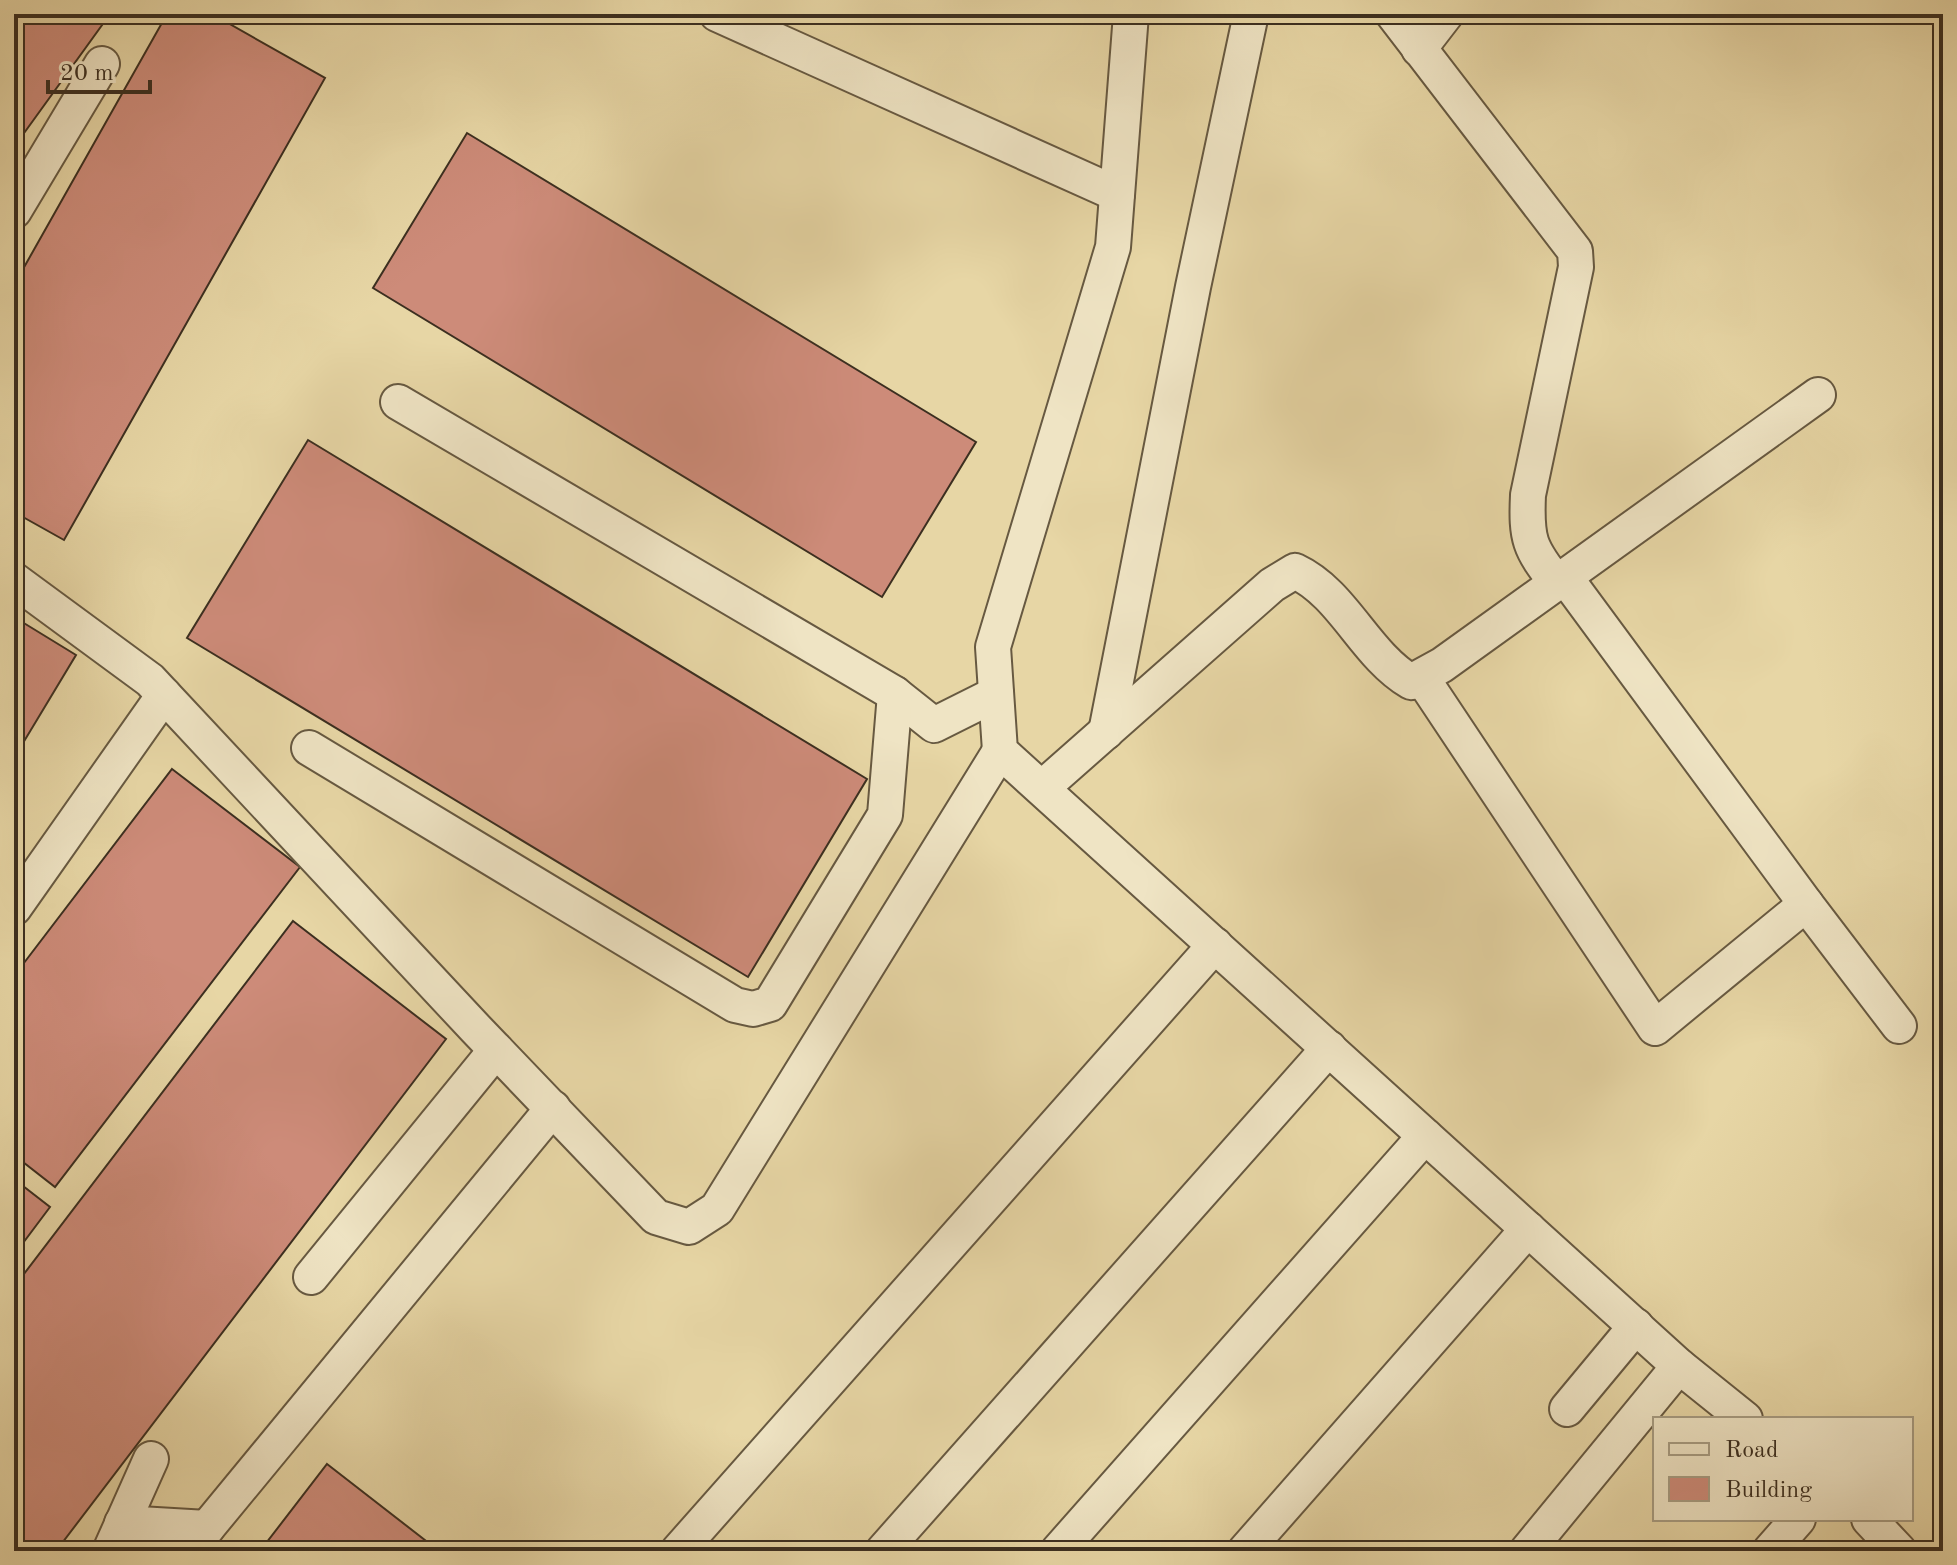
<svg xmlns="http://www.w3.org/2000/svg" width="1957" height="1565" viewBox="0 0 1957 1565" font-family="'Old Standard TT',serif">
	<rect width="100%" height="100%" fill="#e7d6a5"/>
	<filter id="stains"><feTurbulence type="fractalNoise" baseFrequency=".0025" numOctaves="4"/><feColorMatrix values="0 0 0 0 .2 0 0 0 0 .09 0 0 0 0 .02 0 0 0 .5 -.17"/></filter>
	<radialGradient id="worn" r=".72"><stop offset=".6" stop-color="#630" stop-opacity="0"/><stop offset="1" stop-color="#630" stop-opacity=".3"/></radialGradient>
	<g fill="#cd8b79" stroke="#3c2f20" stroke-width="2">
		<path d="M14,14H110L14,147Z"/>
		<path d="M167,14H212L325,78L64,540L14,512V285Z"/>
		<path d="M467,133L976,442L882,597L373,288Z"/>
		<path d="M308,440L867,779L748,977L187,638Z"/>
		<path d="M14,617L76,655L14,758Z"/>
		<path d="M172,769L300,867L55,1187L14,1155V976Z"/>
		<path d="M293,921L446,1039L56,1551H14V1287Z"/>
		<path d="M14,1179L50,1207L14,1255Z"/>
		<path d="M327,1464L439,1551H260Z"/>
	</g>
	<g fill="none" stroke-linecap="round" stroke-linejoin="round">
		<g stroke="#675941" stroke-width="38">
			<g id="minor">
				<path d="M717,14L1117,194"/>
				<path d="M1131,14L1113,247L993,647L1000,751L1679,1366L1527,1551"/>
				<path d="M1393,14L1575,251L1576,267L1528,495C1526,539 1529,548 1557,583"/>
				<path d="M1419,49L1446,14"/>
				<path d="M14,211L102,64"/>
				<path d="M398,402L895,694L934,725L996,694"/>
				<path d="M1565,577L1806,904L1899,1026"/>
				<path d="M14,580L150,680L476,1029L656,1217L689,1227L717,1209L1000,751"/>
				<path d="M1422,678L1655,1028L1806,904"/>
				<path d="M1106,732L1193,287L1251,14"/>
				<path d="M309,748L735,1005L753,1009L770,1004L885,815L895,694"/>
				<path d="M1042,788L1272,585L1295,571C1344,594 1364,654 1411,682L1442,665L1818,395"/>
				<path d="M14,908L164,695"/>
				<path d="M311,1277L496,1050"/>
				<path d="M1679,1366L1745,1419"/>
				<path d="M1567,1409L1636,1326"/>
				<path d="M1869,1519L1899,1551"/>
				<path d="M122,1523L207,1528"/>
				<path d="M110,1551L151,1459"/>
				<path d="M188,1551L553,1108"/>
				<path d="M678,1551L1215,945"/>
				<path d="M883,1551L1329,1048"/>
				<path d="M1058,1551L1425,1136"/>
				<path d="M1245,1551L1528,1229"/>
				<path d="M1770,1551L1798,1519"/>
			</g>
		</g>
		<use href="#minor" stroke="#efe4c4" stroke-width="34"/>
	</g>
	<rect width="1957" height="1565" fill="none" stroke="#e7d6a5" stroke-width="48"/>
	<rect x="16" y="16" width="1925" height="1533" fill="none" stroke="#3c2f20" stroke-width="4"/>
	<rect x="24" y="24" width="1909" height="1517" fill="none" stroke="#3c2f20" stroke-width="2"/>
	<rect x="1653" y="1417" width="260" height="104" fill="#efe4c4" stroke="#a79c82" stroke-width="2"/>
	<rect x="1669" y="1443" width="40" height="12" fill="#efe4c4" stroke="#a79c82" stroke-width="2"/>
	<text x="1725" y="1457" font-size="24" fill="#3c2f20">Road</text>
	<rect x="1669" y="1477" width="40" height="24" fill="#cd8b79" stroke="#a79c82" stroke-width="2"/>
	<text x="1725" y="1497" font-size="24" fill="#3c2f20">Building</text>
	<path d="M48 80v12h102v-12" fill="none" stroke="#3c2f20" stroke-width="4"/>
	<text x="60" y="80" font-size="24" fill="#3c2f20" stroke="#efe4c4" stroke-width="6" paint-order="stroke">20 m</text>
	<rect width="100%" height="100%" filter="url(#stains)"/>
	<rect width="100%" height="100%" fill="url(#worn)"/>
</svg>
